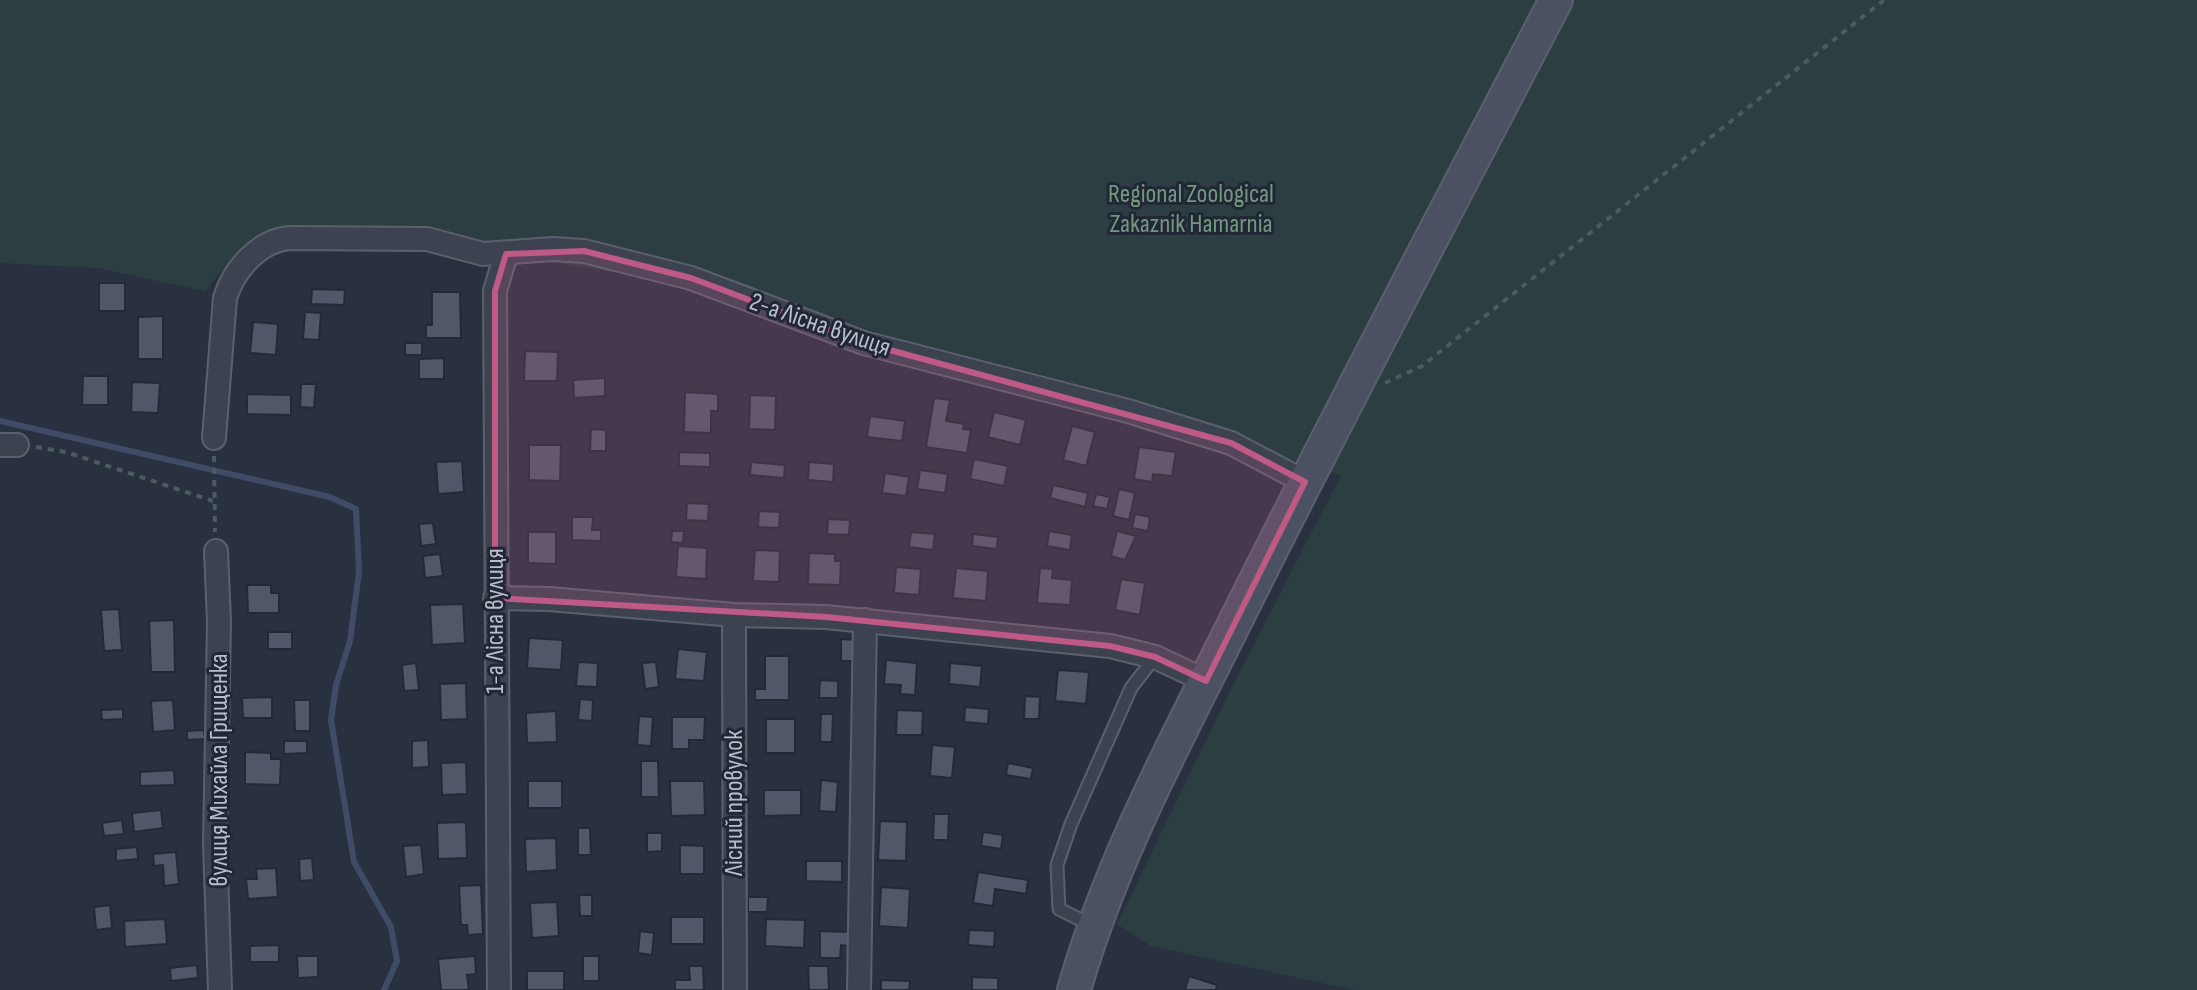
<svg xmlns="http://www.w3.org/2000/svg" width="2197" height="990" viewBox="0 0 2197 990" font-family="'Sofia Sans Condensed',sans-serif">
	<rect width="100%" height="100%" fill="#29303f"/>
	<path fill="#2c3e42" d="M0,0H2197V990H1354L1151,946L1117,924L1228,695L1341,475L767,298L347,228L254,245L219,274L205,291L97,268L0,263Z"/>
	<g fill="none" stroke-linecap="round" stroke-linejoin="round">
		<path stroke="#404c67" stroke-width="6" d="M0,421L330,497L356,509L359,572L350,641L336,685L331,720L354,862L391,927L397,961L384,990"/>
	</g>
	<g fill="#4f5768" stroke="#242937" stroke-width="2">
		<rect x="99" y="283" width="26" height="28"/>
		<path d="M312,289L345,290L344,305L311,304Z"/>
		<path d="M432,292H460L461,338H426V325H432Z"/>
		<path d="M305,312L321,313L319,340L303,339Z"/>
		<path d="M163,316V359H138V317Z"/>
		<path d="M253,322L278,324L276,355L250,353Z"/>
		<rect x="405" y="343" width="17" height="12"/>
		<path d="M525,351L558,352L557,381H524Z"/>
		<path d="M444,358V379H419V359Z"/>
		<path d="M83,376H108V405H82Z"/>
		<path d="M605,378V396L574,398L573,380Z"/>
		<path d="M132,382L160,383L158,413L131,412Z"/>
		<path d="M301,384H316L314,408L300,407Z"/>
		<path d="M685,392L718,394V411H711V433L684,432Z"/>
		<path d="M247,394L291,395V415L247,414Z"/>
		<path d="M750,395L776,396L775,430L749,429Z"/>
		<path d="M934,398L950,400L946,421L964,424L963,429L971,430L967,453L926,447Z"/>
		<path d="M994,412L1026,420L1020,445L988,437Z"/>
		<path d="M870,416L905,421L902,441L867,437Z"/>
		<path d="M1072,426L1095,432L1086,466L1063,460Z"/>
		<path d="M591,429L606,430V451H590Z"/>
		<path d="M529,445H561L560,481L529,480Z"/>
		<path d="M1139,447L1176,452L1172,476L1153,474L1152,482L1134,479Z"/>
		<path d="M679,452L710,453V467L679,466Z"/>
		<path d="M974,459L1008,466L1004,486L970,479Z"/>
		<path d="M462,461L464,492L438,494L436,462Z"/>
		<path d="M751,462L785,465L784,478L750,475Z"/>
		<path d="M809,462L834,464L833,482L808,480Z"/>
		<path d="M920,470L948,474L945,493L917,489Z"/>
		<path d="M885,473L909,477L906,496L882,493Z"/>
		<path d="M1053,485L1088,493L1085,507L1050,498Z"/>
		<path d="M1119,489L1135,493L1129,520L1113,516Z"/>
		<path d="M1096,494L1110,497L1107,509L1093,506Z"/>
		<path d="M687,503L709,504L708,521L686,520Z"/>
		<path d="M759,511L780,512L779,528L758,527Z"/>
		<path d="M1135,514L1150,517L1148,531L1132,528Z"/>
		<path d="M572,517H593L592,530H601V541L572,540Z"/>
		<path d="M828,519L850,520L849,535L827,534Z"/>
		<path d="M433,523L436,544L421,546L419,524Z"/>
		<path d="M672,531H684L683,543L671,542Z"/>
		<path d="M1049,531L1072,535L1070,550L1047,546Z"/>
		<path d="M1117,531L1136,536L1125,560L1111,556Z"/>
		<path d="M528,532H556V564L528,563Z"/>
		<path d="M911,532L935,534L933,550L909,547Z"/>
		<path d="M973,534L998,537L997,549L972,546Z"/>
		<path d="M678,546L707,548L706,579L676,577Z"/>
		<path d="M755,550L780,551L779,582L753,581Z"/>
		<path d="M809,553L835,554V561H841L840,585L808,584Z"/>
		<path d="M440,554L443,576L425,578L423,556Z"/>
		<path d="M896,567L921,569L919,595L894,593Z"/>
		<path d="M956,568L988,571L986,601L953,598Z"/>
		<path d="M1040,568L1053,569L1052,578L1072,580L1070,605L1037,603Z"/>
		<path d="M1121,579L1145,583L1140,615L1115,610Z"/>
		<path d="M247,585H271V593H279V613H248Z"/>
		<path d="M463,604L465,643L432,645L430,605Z"/>
		<path d="M119,609L122,650L104,651L101,610Z"/>
		<path d="M174,620L175,672H151L149,621Z"/>
		<rect x="268" y="632" width="24" height="17"/>
		<path d="M529,638L563,640L561,670L527,668Z"/>
		<path d="M841,639L857,640V661H841Z"/>
		<path d="M678,649L707,652L704,681L675,679Z"/>
		<path d="M765,656H789V700H755V689H765Z"/>
		<path d="M886,660L917,663L915,695L900,694L901,685L884,684Z"/>
		<path d="M578,662L598,663L597,687L576,686Z"/>
		<path d="M656,662L659,687L645,689L642,663Z"/>
		<path d="M416,663L419,690L404,691L402,665Z"/>
		<path d="M950,663L982,666L980,687L949,684Z"/>
		<path d="M1058,670L1089,672L1086,704L1055,701Z"/>
		<path d="M820,680L838,681V698H819Z"/>
		<path d="M466,683L467,719L441,720L440,684Z"/>
		<path d="M1025,696L1040,697L1039,719H1024Z"/>
		<path d="M272,697V718H243L242,698Z"/>
		<path d="M580,699L593,700L592,721L578,720Z"/>
		<path d="M173,700L175,730L153,732L151,701Z"/>
		<path d="M294,700H310V731H295Z"/>
		<path d="M965,707L989,709L988,724L964,722Z"/>
		<path d="M123,709V719L102,720L101,710Z"/>
		<path d="M897,710L923,711L922,735H896Z"/>
		<path d="M556,711L557,742L527,743L526,713Z"/>
		<path d="M821,714H833L832,742H820Z"/>
		<path d="M639,716L653,717L651,746L637,745Z"/>
		<path d="M672,717H705L704,740H689V749H672Z"/>
		<rect x="766" y="719" width="29" height="34"/>
		<path d="M204,730L205,739L187,740V731Z"/>
		<path d="M428,740L429,767L412,768V741Z"/>
		<path d="M284,741H307V753L284,754Z"/>
		<path d="M932,745L955,747L952,778L930,776Z"/>
		<path d="M245,752L271,753V759H281L280,785L245,784Z"/>
		<path d="M641,761H658L659,797H641Z"/>
		<path d="M466,762L467,794L442,795L441,763Z"/>
		<path d="M1008,763L1033,768L1031,779L1006,775Z"/>
		<path d="M174,770L175,785L140,786V772Z"/>
		<path d="M821,780L838,782L836,812L819,811Z"/>
		<rect x="528" y="781" width="34" height="27"/>
		<path d="M670,781H704L705,815L671,816Z"/>
		<path d="M764,790H801V815L764,816Z"/>
		<path d="M161,810L163,828L134,832L132,813Z"/>
		<path d="M934,814H949L948,840H933Z"/>
		<path d="M122,820L124,834L104,836L102,823Z"/>
		<path d="M880,821L907,822L906,861L878,860Z"/>
		<path d="M466,822L467,858L438,859L437,823Z"/>
		<path d="M578,828H590L591,855H578Z"/>
		<path d="M983,832L1003,835L1001,849L981,846Z"/>
		<path d="M647,833H662V851L647,852Z"/>
		<path d="M556,838L557,870L526,872L525,839Z"/>
		<path d="M421,845L424,874L406,877L403,846Z"/>
		<path d="M680,845L704,846V874H680Z"/>
		<path d="M137,847L138,859L116,861V849Z"/>
		<path d="M176,852L179,884L164,886L163,865L154,866L153,854Z"/>
		<path d="M312,858L314,880L300,881L299,859Z"/>
		<path d="M806,861H842V882L806,881Z"/>
		<path d="M276,868L278,897L248,899L246,879H257L256,869Z"/>
		<path d="M978,872L1028,880L1026,894L995,889L993,906L973,903Z"/>
		<path d="M481,885L483,934L468,935L467,925H461L459,886Z"/>
		<path d="M881,887L910,889L908,928L879,926Z"/>
		<path d="M579,895H592V916H580Z"/>
		<path d="M748,897H768L767,912H748Z"/>
		<path d="M557,902L559,936L532,938L530,903Z"/>
		<path d="M110,905L112,928L96,930L94,907Z"/>
		<rect x="671" y="917" width="33" height="27"/>
		<path d="M165,919L167,944L125,947L124,921Z"/>
		<path d="M766,919L805,920L804,948L765,946Z"/>
		<path d="M969,930L995,931L994,947L968,945Z"/>
		<path d="M640,931L654,933L652,955L638,953Z"/>
		<path d="M820,931L849,932V946L841,945L840,958H820Z"/>
		<path d="M279,945V962H250V946Z"/>
		<path d="M297,956H318V977L298,978Z"/>
		<path d="M475,956L476,974L467,975L469,990H441L438,959Z"/>
		<rect x="583" y="956" width="16" height="25"/>
		<path d="M197,965L198,978L171,981L170,968Z"/>
		<path d="M689,966H703L704,990H675V980H690Z"/>
		<path d="M808,966H828L829,990H809Z"/>
		<rect x="527" y="971" width="37" height="19"/>
		<path d="M1189,976L1217,985L1216,990H1185Z"/>
		<path d="M972,977L998,978V990H972Z"/>
		<path d="M881,980L910,981L909,990H881Z"/>
	</g>
	<g fill="none" stroke-linecap="round" stroke-linejoin="round">
		<g stroke="#5b606d" stroke-width="15">
			<path id="lane" d="M1091,925L1059,909L1057,865L1071,824L1131,688L1155,657"/>
		</g>
		<g stroke="#5b606d" stroke-width="26">
			<g id="street">
				<path d="M214,438L225,298C234,269 259,241 289,238L427,239L483,254L553,249L584,251L691,278L864,343L1128,411L1231,443L1305,482"/>
				<path d="M0,445H17"/>
				<path d="M216,551L219,622L215,844L220,990"/>
				<path d="M495,598L549,599L734,615L826,617L1110,646L1155,657L1206,681"/>
				<path d="M734,615L735,990"/>
				<path d="M499,990L495,291L506,254"/>
				<path d="M859,990L865,620"/>
			</g>
		</g>
		<g stroke="#5b606d" stroke-width="36">
			<path id="secondary" d="M1074,990C1112,857 1178,737 1239,614C1342,407 1450,204 1556,0"/>
		</g>
		<g stroke="#4b5b5f" stroke-width="4" stroke-dasharray="6 6" stroke-linecap="butt">
			<path d="M1385,383L1422,366L1884,0"/>
			<path d="M36,447L66,452L213,501"/>
			<path d="M214,456L215,532"/>
		</g>
		<use href="#lane" stroke="#3d4250" stroke-width="11"/>
		<use href="#street" stroke="#3d4250" stroke-width="22"/>
		<use href="#secondary" stroke="#4b5162" stroke-width="32"/>
	</g>
	<path fill="#bf5a87" fill-opacity="0.2" stroke="#bf5a87" stroke-width="6" stroke-linejoin="round" d="M584,251L691,278L864,343L1231,443L1305,482L1206,681L1155,657L1110,646L826,617L495,598V291L506,254Z"/>
	<g text-anchor="middle" dominant-baseline="central" stroke-width="6" stroke-linejoin="round" paint-order="stroke">
		<g font-size="26" fill="#739880" stroke="#222735">
			<text x="1191" y="194">Regional Zoological<tspan x="1191" dy="30">Zakaznik Hamarnia</tspan></text>
		</g>
		<g font-size="26" fill="#babeca" stroke="#222735">
			<text transform="translate(820 325) rotate(19)">2-а Лісна вулиця</text>
			<text transform="translate(495 621) rotate(-90)">1-а Лісна вулиця</text>
			<text transform="translate(219 770) rotate(-90)">вулиця Михайла Грищенка</text>
			<text transform="translate(734 803) rotate(-90)">Лісний провулок</text>
		</g>
	</g>
</svg>
